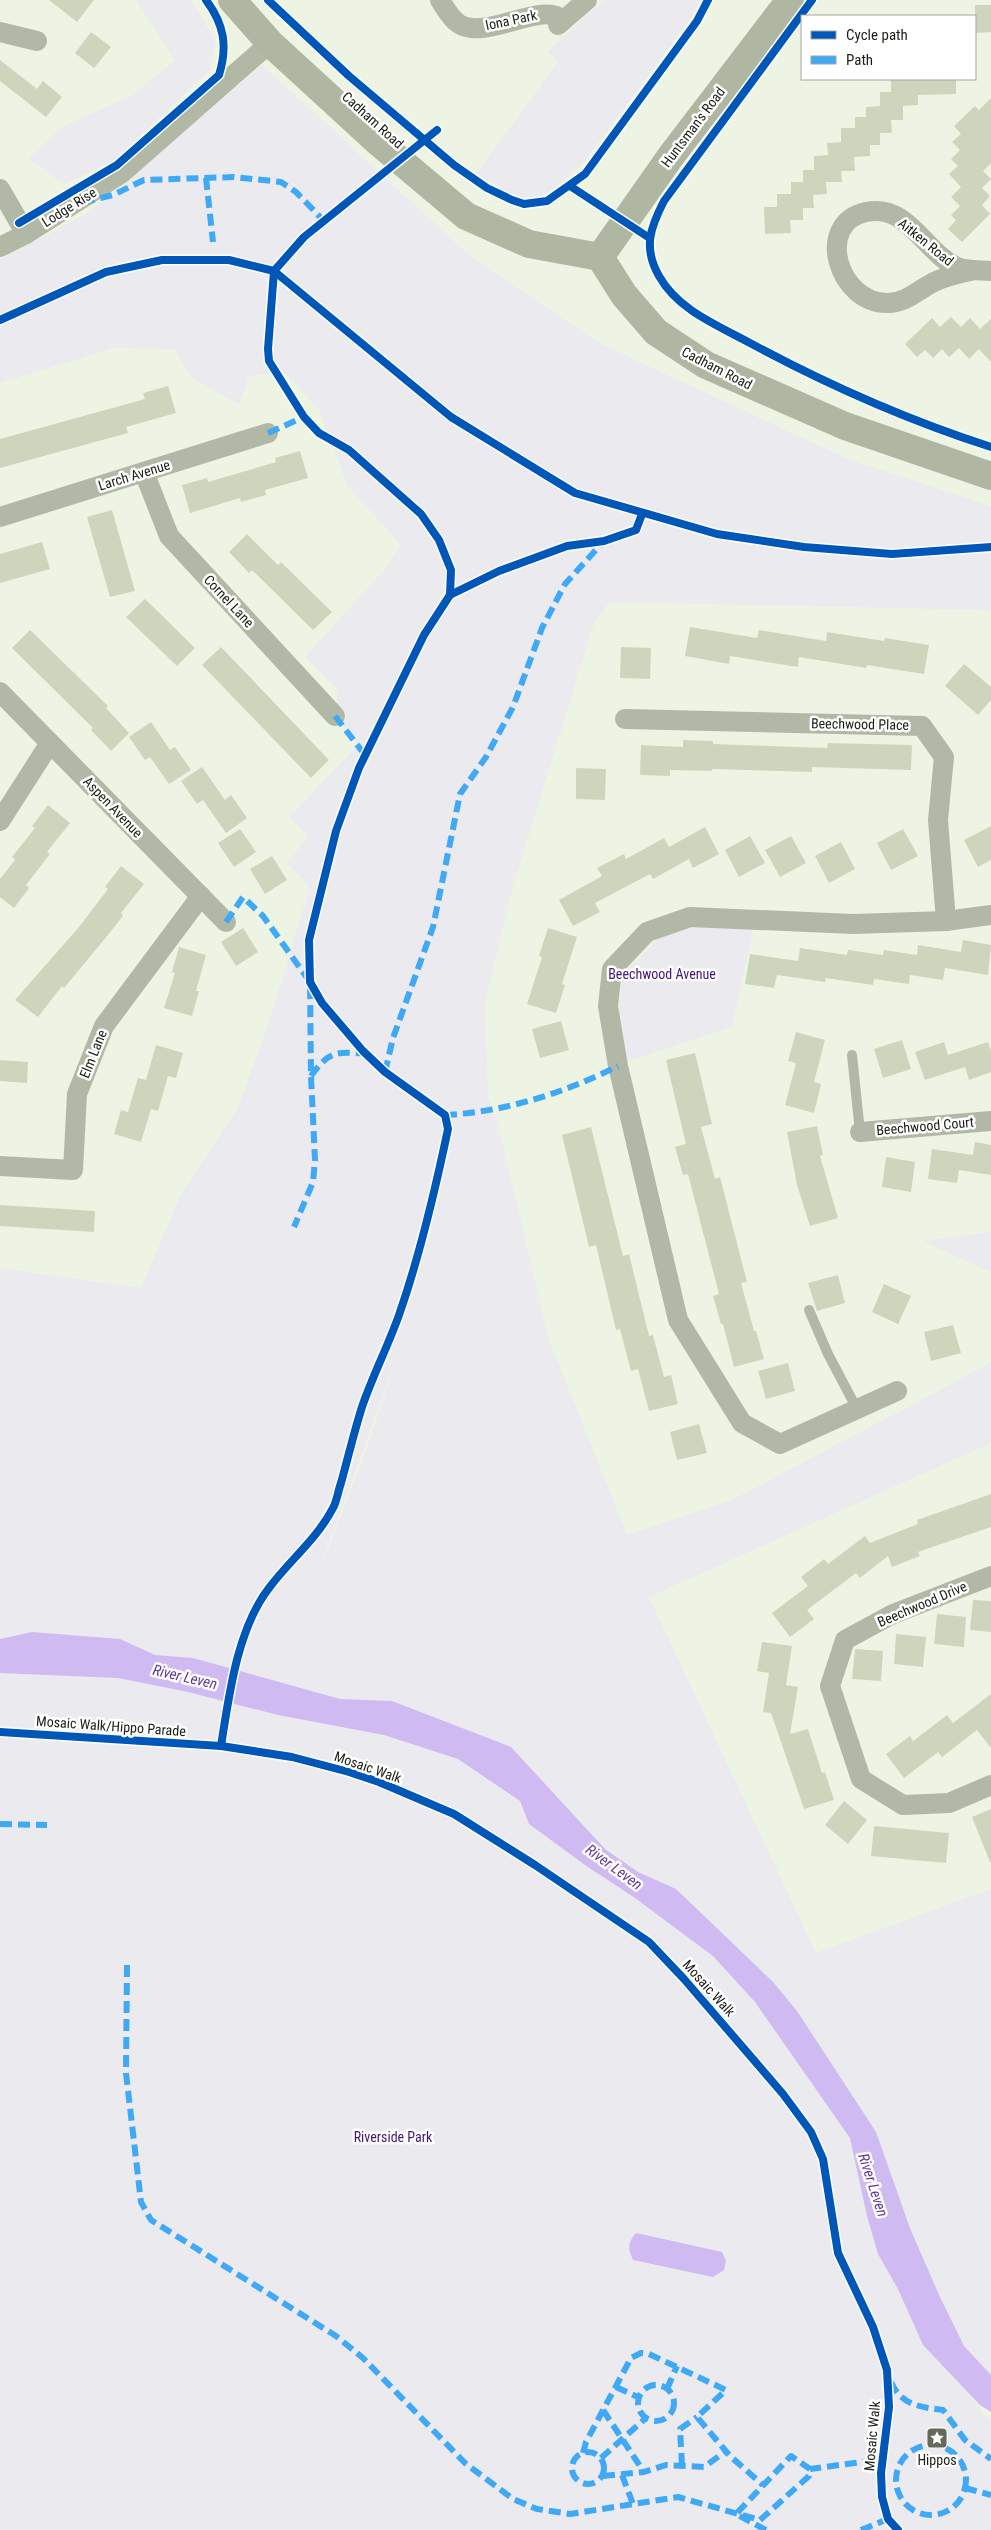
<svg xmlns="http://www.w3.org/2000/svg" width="991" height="2530" viewBox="0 0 991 2530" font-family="'Roboto Condensed',sans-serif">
	<rect width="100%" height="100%" fill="#eef4e3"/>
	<g fill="#ebeaef" fill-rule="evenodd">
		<path d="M136,0H191L216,41L209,71L113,161L64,184L29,159L62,127L133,95L175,60Z"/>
		<path d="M604,0H701L691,18L584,162L554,189L542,196L522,198L501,189L477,173L558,62L548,51Z"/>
		<path d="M262,65L468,254L601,344L850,460L991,506V610L610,602L594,623L513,886L485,1002L488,1096L498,1124L549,1340L627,1535L732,1500L991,1363V1443L649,1597L816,1953L991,1889V2375L964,2346L940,2297L895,2189L833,2070L982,2414L991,2418V2530H0V1268L141,1288L181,1194L238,1108L269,1022L310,887L287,864L308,836L289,817L358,745L335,716L338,689L305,657L385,569L401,545L347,485L319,409L285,373L249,376L239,404L193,379L174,349L114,348L0,383V260L91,211ZM404,1338L367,1448L324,1560L323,1559Z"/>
		<path d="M694,926L753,929L732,1027L628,1061L619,1006L623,973L660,938Z"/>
		<path d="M991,1232V1272L922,1241Z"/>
	</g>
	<g fill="#cfbbf1">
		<path d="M32,1632L120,1639L155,1655L193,1658L340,1699L392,1701L511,1747L605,1849L638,1872L676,1889L773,1982L797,2011L876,2132L910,2228L940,2297L964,2346L991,2375V2412L980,2405L923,2345L898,2289L878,2254L867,2216L850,2138L755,2002L713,1956L635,1898L585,1865L529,1824L520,1801L458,1759L384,1735L278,1715L188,1692L118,1678L0,1673V1639Z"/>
		<path d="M636,2233L722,2252L726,2261L724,2270L713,2277L633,2260C628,2249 627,2243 636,2233Z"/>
	</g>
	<g fill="#cdd6bd">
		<path d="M49,0H94L77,22Z"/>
		<path d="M975,5H991V32L975,33Z"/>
		<path d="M91,32L111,47L94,68L75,53Z"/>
		<path d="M0,60L37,89L43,81L62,97L46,117L0,81Z"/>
		<path d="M906,79H956V94L918,95V105L903,106V120H891L892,133H880V145H870V156L854,157L855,171H841L842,182H826L827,194L813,195L814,208H803V220H790L791,233L765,234L764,207H777V194H791V182H803V170H814V156L828,155L827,143L841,142V128H855V117H866V107L880,106V92H891V80Z"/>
		<path d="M991,98V163L983,171L991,179L982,188L990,196L982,205L990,214L962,242L948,229L956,220L951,215L960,206L951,197L961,187L949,174L958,166L951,159L960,150L952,142L961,134L954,126L975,106L979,110Z"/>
		<path d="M951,317L961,327L970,318L980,329L991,319V362L979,349L969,359L959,348L949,357L942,349L933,358L925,350L917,357L905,344L932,318L940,327Z"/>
		<path d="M168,386L176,413L126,427L128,433L0,468V439L145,399L143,393Z"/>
		<path d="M300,451L308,478L265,490L266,495L241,502L240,498L190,513L182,485L207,478L208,482L276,462L275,458Z"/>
		<path d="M112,510L135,591L110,597L87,517Z"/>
		<path d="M247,534L278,565L281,562L332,612L313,630L252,570L249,573L229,552Z"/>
		<path d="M42,542L50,569L0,583V554Z"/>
		<path d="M145,599L195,648L177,666L126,617Z"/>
		<path d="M690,627L757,638L759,630L826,641L827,632L884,641L885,638L929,645L924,674L867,665L866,668L799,657L798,667L730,656L729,664L685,656Z"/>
		<path d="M30,630L108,706L106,708L129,733L111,751L91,730L93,728L12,648Z"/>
		<path d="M221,647L329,760L311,778L202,665Z"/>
		<path d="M621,647L651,648L650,679L620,678Z"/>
		<path d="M964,664L991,687V700L978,715L945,686Z"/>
		<path d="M151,722L170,750L175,747L191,770L169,784L150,757L145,760L129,737Z"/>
		<path d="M683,740L713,741V744L827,748L828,743L912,745L911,770L812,767V772L712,769V771L670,770V776L640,775L641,745L683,747Z"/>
		<path d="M202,767L225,800L231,795L247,818L226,833L203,800L197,804L181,781Z"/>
		<path d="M576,768L606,769L605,800L576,799Z"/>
		<path d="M48,805L70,823L47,852L50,854L26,885L29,888L14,908L0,897V879L15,860L12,857L35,828L32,826Z"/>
		<path d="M991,826V860L978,867L964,840Z"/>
		<path d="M705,827L719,854L693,868L689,859L653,879L650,874L595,903L600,912L573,926L559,900L602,876L597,868L624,854L626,859L664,838L669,847Z"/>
		<path d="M240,829L256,852L234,867L218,843Z"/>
		<path d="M903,829L918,856L891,870L877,843Z"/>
		<path d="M750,836L765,863L739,877L725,850Z"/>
		<path d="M791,836L806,863L780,877L765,850Z"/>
		<path d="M841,842L855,869L829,883L815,856Z"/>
		<path d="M272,856L287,880L265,894L250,869Z"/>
		<path d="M121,866L144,884L121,913L123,916L107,936L64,988L62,986L38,1017L15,1000L79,927L108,889L105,887Z"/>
		<path d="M243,928L258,952L236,966L221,942Z"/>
		<path d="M548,928L577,937L562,984L565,985L556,1013L527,1004L542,957L539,956Z"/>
		<path d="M963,940L991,945L988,975L945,968L943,980L910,975L909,984L874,979L873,985L826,978L825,982L777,975L774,988L745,984L750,954L798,961L800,948L847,955L848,950L883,955L884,950L917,955L918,945L961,952Z"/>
		<path d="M179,947L206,955L196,991H199L192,1016L164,1008L175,973L172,972Z"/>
		<path d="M561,1021L569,1050L540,1058L532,1029Z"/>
		<path d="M796,1032L825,1040L814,1082L821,1084L814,1113L785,1105L796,1063L788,1061Z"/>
		<path d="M902,1040L911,1069L883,1078L874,1049Z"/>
		<path d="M944,1042L948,1055L988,1042L991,1052V1072L969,1080L965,1067L925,1080L915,1052Z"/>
		<path d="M156,1045L183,1053L176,1078L168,1076L158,1111L151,1109L141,1142L114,1134L121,1110L128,1112L138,1078L146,1080Z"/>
		<path d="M695,1053L712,1124L701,1127L715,1179L720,1177L747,1282L741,1283L754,1331H756L764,1359L734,1367L723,1324H721L713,1296L719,1294L688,1174L683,1175L675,1147L686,1144L666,1060Z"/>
		<path d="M0,1060L28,1062L27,1083L0,1081Z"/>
		<path d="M817,1126L823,1155L820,1156L838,1218L810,1226L797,1185L787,1132Z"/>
		<path d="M591,1127L623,1256L629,1254L649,1336L653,1335L664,1377L671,1375L678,1404L649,1411L638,1369L631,1371L620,1329L616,1330L596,1245L589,1247L562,1135Z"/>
		<path d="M975,1142L991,1145V1175L959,1170L957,1183L928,1179L932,1149L973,1155Z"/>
		<path d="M886,1157L915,1162L911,1192L882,1187Z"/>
		<path d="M0,1205L95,1211L94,1232L0,1226Z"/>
		<path d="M838,1275L845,1303L817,1311L808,1283Z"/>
		<path d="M884,1284L911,1296L898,1324L872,1312Z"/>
		<path d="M953,1325L961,1353L931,1361L924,1332Z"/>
		<path d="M788,1363L795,1391L766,1399L758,1371Z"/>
		<path d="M699,1424L707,1453L677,1460L670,1432Z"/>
		<path d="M991,1494V1527L918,1552L920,1556L892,1567L888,1556L860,1578L856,1573L807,1610L814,1619L790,1637L772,1613L808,1586L801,1577L824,1559L828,1564L865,1536L870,1543L918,1524L917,1520Z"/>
		<path d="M973,1600L991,1601V1632L970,1630Z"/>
		<path d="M937,1614L966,1617L964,1647L934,1644Z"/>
		<path d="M896,1634L926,1637L923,1667L894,1664Z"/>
		<path d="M762,1642L792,1646L786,1685L798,1687L790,1734L808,1729L822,1773L825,1772L834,1800L804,1809L771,1713L763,1712L769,1673L757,1671Z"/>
		<path d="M855,1649L883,1651L881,1681L852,1679Z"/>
		<path d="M991,1694V1748L977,1730L942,1757L938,1752L904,1778L886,1754L910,1736L913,1741L947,1715L953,1723Z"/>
		<path d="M844,1801L867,1820L848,1844L825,1825Z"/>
		<path d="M991,1809V1862H990L972,1817Z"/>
		<path d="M874,1826L949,1833L946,1863L871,1856Z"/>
	</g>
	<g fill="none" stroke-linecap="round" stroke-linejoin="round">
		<g stroke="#b2b8a6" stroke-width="10">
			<path d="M852,1055L860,1132"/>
			<path d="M809,1310L828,1354L857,1409"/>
		</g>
		<g stroke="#b2b8a6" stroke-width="20">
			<path d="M440,0C445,8 451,19 459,24C487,41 542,0 563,20"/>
			<path d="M558,25L587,0"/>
			<path d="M0,32L37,41"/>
			<path d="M0,189L26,234"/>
			<path d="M0,247L26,234L122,173L270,43"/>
			<path d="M975,270C961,273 945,276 932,283C917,291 905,303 888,303C838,304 814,223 866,212C908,203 925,253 957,267C967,271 980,270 991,271"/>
			<path d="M144,472L169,536L335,716"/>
			<path d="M0,517L268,433"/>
			<path d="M0,692L226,922"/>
			<path d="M625,719L922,726L944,757L938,820L946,921"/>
			<path d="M0,821L50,743"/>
			<path d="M860,1132L991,1121"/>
			<path d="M0,1166L73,1170L77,1094L104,1026L201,896"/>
			<path d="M897,1391L780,1444L742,1423L678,1320L618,1066L608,1006L612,969L647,932L690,917L853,924L946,921L991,915"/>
			<path d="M991,1576L893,1614L845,1640L830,1686L861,1779L903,1805L949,1803L991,1785"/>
		</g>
		<g stroke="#afb7a2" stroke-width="28">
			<path d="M232,0L270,43L378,142L466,216L529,244L600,257L624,295L656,332L706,365L845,426L991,476"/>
			<path d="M600,257L671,156L790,0"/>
		</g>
		<g stroke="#3fa9f5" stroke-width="6" stroke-dasharray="12 6" stroke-linecap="butt">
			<path d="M206,178L213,242"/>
			<path d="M84,197L89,201L113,195L144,180L234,177L281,182L296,192L324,221"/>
			<path d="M268,433L304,417"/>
			<path d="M335,716L365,755"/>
			<path d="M226,922L243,897L263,916L310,982L311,1076L315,1160L313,1182L294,1227"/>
			<path d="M385,1072L393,1038L433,927L460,794L486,757L513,707L542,628L565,584L604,541"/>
			<path d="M311,1076C329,1051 336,1051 366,1054"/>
			<path d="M445,1115C505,1112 564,1093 618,1066"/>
			<path d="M0,1824L47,1825"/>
			<path d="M127,1965L126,2073L141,2202L151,2220L336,2336L363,2358L465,2463L513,2499L537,2509L570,2514L678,2497L760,2520L809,2476L810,2469L884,2459"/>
			<path d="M891,2382C901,2405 920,2407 943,2410L965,2440L991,2459"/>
			<circle cx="656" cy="2403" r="18"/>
			<path d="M616,2387L640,2398"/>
			<path d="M667,2389L677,2366"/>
			<path d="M603,2410L644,2472"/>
			<circle cx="931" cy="2480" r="35"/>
			<circle cx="588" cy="2468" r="16"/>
			<path d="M583,2453L586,2442L631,2358L641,2353L649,2354L726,2390L697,2417L730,2456L763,2485"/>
			<path d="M601,2458L646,2418"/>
			<path d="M682,2465L680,2429L697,2417"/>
			<path d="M622,2475L633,2504"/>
			<path d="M603,2476L644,2472L666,2465L704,2467L726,2451"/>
			<path d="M965,2488L991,2495"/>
			<path d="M766,2530L736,2514L791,2456L810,2469"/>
			<path d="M861,2530L888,2519"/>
		</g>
		<g stroke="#fff" stroke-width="11">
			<g id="cycleway">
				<path d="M268,0L349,76L454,165L487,188L512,200L524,204L547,201L585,174L697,21L708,0"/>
				<path d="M812,0L664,201C650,228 643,248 659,276C678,310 717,325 750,343C828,385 907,420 991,447"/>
				<path d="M570,186L648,237"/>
				<path d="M19,223L117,165L219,75C228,46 224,24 206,0"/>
				<path d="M0,320L106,272L162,260H229L274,271L451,417L575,493L717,534L804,547L892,554L991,547"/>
				<path d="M450,595L499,571L567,546L604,541L636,530L642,514"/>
				<path d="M0,1732L221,1746L292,1757L349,1772L379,1782L454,1814L535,1865L649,1942L684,1979L783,2094L811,2132L823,2159L838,2253L873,2327L887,2370L889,2407L881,2473L882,2497L888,2519L898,2530"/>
				<path d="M221,1746C229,1696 237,1629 269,1588C289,1561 317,1539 333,1508C337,1501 338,1491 341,1483C348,1458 354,1432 362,1407C373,1375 388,1346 399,1315C420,1255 435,1191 448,1129L445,1115L385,1072L363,1051L322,1003L310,982L309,940L336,831L359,768L424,635L450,595L451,570L439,540L421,514L349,450L319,433L304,417L269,361L268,349L274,271L304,237L437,130"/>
			</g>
		</g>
		<use href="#cycleway" stroke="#0057b8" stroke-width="8"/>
	</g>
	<defs>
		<g id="sight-square" transform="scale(1.125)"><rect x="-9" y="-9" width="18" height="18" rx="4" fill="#64695c" stroke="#fff"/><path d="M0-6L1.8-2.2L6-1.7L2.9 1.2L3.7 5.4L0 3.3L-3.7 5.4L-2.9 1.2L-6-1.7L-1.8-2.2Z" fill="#fff"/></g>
	</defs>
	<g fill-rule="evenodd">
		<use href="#sight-square" x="937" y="2438"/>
	</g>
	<g text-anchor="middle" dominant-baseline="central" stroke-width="5" stroke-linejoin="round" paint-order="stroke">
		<g font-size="14" fill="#1a1e14" stroke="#fff">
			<text transform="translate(511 20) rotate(-12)">Iona Park</text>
			<text transform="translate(373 120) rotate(42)">Cadham Road</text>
			<text transform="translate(693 127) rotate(-53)">Huntsman's Road</text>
			<text transform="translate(69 207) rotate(-32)">Lodge Rise</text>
			<text transform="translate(926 242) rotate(39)">Aitken Road</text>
			<text transform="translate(717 368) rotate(27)">Cadham Road</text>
			<text transform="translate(134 475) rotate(-17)">Larch Avenue</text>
			<text transform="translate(229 601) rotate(47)">Cornel Lane</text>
			<text transform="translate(860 724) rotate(1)">Beechwood Place</text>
			<text transform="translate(113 807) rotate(46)">Aspen Avenue</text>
			<text transform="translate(93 1054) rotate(-68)">Elm Lane</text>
			<text transform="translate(925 1126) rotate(-5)">Beechwood Court</text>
			<text transform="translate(922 1604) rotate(-23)">Beechwood Drive</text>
			<text transform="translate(111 1726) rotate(4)">Mosaic Walk/Hippo Parade</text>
			<text transform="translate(368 1767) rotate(19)">Mosaic Walk</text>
			<text transform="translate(709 1988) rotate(48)">Mosaic Walk</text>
			<text transform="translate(872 2436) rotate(-85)">Mosaic Walk</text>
		</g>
		<g font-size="14" fill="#431474" stroke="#fff">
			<text x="662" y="974">Beechwood Avenue</text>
			<text x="393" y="2137">Riverside Park</text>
		</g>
		<g font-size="14" fill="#1a1e14" stroke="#fff">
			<text x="937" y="2460">Hippos</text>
		</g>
		<g font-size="15" font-style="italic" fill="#613897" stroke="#fff">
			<text transform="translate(185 1677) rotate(13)">River Leven</text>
			<text transform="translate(614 1867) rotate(36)">River Leven</text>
			<text transform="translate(873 2185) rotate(72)">River Leven</text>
		</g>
	</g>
	<rect x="801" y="15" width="175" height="65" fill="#ffffff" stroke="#a3a5a1"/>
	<rect x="811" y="31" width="25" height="8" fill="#0057b8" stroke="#a3a5a1"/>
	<text x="846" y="40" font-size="15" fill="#1a1e14">Cycle path</text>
	<rect x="811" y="56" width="25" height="8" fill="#3fa9f5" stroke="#a3a5a1"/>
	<text x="846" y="65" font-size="15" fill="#1a1e14">Path</text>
</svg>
